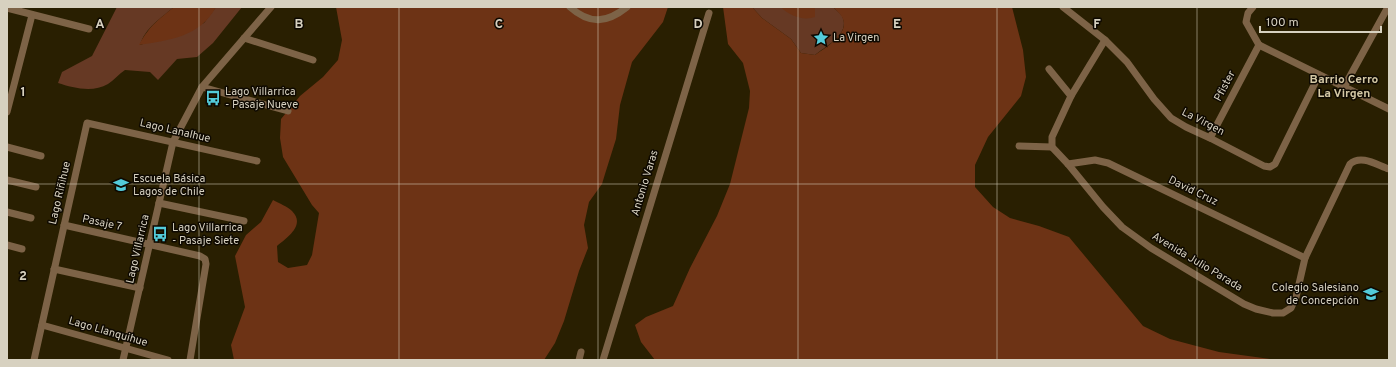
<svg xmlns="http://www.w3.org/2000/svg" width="1396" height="367" viewBox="0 0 1396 367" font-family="Overpass,sans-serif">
	<rect width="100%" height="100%" fill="#291f01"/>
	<g fill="#663924">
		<path d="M117,7H174C161,18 145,28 140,45L204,23L216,7H242L213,43L197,57L177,59L158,80L150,72L125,70C119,74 114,80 108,84C93,93 73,88 58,83L62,72L92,56Z"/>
		<path d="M752,7H781L815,17V7H833C836,10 840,13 842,16C851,34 826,46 815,55L801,53L791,39L762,18Z"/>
	</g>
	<g fill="#6d3315">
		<path d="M174,7H216C200,37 169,40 139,45C149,26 158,20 174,7Z"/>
		<path d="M336,7H668L663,22L632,62L620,105L616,139L605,174L602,184L589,202L584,225L588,248L579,271L564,321L555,343L544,360H234L231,345L245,307L235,256L246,235L261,222L273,200C279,203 288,207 292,211C306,225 287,238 277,246L278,262L288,268L307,265L312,255L319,213L312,205L283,157L280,138L281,119L300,96L323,77L338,60L342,40Z"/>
		<path d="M723,7H752L762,18L791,39L801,53L815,55C826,47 851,33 842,17C840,13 836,10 833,7H1012L1023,50L1026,77L1021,96L988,137L975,165V187L993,207L1010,218L1039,226L1069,237L1143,326L1170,339L1219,352L1277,360H655L641,342L635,325L646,317L673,306L690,268L717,216L730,184L749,108L750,91L743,63L728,44Z"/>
		<path d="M781,7H815V17C804,21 789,16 781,7Z"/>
	</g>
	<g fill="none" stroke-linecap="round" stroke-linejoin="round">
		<g stroke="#7d6347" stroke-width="7">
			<path d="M570,7C590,25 607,23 627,7"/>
			<path d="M1063,7L1105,40L1127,62L1154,99L1171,118L1186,127L1210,138L1264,166L1270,167L1275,164L1319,75"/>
			<path d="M1253,7L1248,13L1246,22L1259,45"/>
			<path d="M7,8L89,29"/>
			<path d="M244,38L313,60"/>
			<path d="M1105,40L1071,96L1052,137V147L1068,164L1103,207L1122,227L1151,248L1244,304L1256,309L1273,313H1283L1291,308L1296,297L1305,258L1350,164C1361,154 1377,165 1389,169"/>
			<path d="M1259,45L1389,109"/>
			<path d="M1049,69L1071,96"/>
			<path d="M202,87L288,111"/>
			<path d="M1344,87L1388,7"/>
			<path d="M7,112L32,15"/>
			<path d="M1210,138L1259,45"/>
			<path d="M1019,146L1052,147"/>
			<path d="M7,147L41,156"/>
			<path d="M1068,164L1095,160L1108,163L1305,258"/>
			<path d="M7,180L36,187"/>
			<path d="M159,203L244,221"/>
			<path d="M7,212L31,218"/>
			<path d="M64,225L200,256L205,259L206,264L190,360"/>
			<path d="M7,245L22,249"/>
			<path d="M54,269L140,288"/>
			<path d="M42,325L168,360"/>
			<path d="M34,360L87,123L257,161"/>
			<path d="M123,360L173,142L202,87L271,7"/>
			<path d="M579,360L581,352"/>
			<path d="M603,360L709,13"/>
		</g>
	</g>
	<path fill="none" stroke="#d7d1c0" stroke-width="1" stroke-opacity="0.55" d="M199,7V360M399,7V360M598,7V360M798,7V360M997,7V360M1197,7V360M7,184H1389"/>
	<defs>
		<g id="sight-bare" transform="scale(1.2)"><path d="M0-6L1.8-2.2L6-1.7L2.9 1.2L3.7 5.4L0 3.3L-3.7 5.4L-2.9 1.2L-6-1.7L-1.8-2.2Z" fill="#53cbda" stroke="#0e0901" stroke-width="2.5" paint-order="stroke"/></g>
		<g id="bus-bare" transform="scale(1.2)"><path d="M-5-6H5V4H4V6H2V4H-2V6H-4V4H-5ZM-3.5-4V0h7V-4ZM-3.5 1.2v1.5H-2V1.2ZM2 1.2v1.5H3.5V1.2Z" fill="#53cbda" stroke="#0e0901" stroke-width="2.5" paint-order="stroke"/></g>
		<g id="school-bare" transform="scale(1.2)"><path d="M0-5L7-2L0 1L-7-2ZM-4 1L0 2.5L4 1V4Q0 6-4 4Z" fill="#53cbda" stroke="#0e0901" stroke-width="2.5" paint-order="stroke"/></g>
	</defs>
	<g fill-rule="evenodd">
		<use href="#sight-bare" x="821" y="38"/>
		<use href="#bus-bare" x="213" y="98"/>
		<use href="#school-bare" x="121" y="185"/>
		<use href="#bus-bare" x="160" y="234"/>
		<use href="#school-bare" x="1371" y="294"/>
	</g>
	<g text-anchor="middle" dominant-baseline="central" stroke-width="3" stroke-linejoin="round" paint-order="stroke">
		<g font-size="11" fill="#d7d1c0" stroke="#0e0901" text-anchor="start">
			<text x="833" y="38">La Virgen</text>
			<text x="225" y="92">Lago Villarrica<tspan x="225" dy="13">- Pasaje Nueve</tspan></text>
			<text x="133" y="179">Escuela Básica<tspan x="133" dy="13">Lagos de Chile</tspan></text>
			<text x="172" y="228">Lago Villarrica<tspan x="172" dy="13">- Pasaje Siete</tspan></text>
			<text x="1359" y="288" text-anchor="end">Colegio Salesiano<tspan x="1359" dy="13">de Concepción</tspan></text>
		</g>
		<g font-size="11" fill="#d7d1c0" stroke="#0e0901">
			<text transform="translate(1225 86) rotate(-62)">Pfister</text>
			<text transform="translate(1203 122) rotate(27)">La Virgen</text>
			<text transform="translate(175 131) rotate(13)">Lago Lanalhue</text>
			<text transform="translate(645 183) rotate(-73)">Antonio Varas</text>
			<text transform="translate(1193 191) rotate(26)">David Cruz</text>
			<text transform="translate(60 193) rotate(-77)">Lago Riñihue</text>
			<text transform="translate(102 223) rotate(12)">Pasaje 7</text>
			<text transform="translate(138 249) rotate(-77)">Lago Villarrica</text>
			<text transform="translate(1197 262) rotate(31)">Avenida Julio Parada</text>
			<text transform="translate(108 332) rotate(16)">Lago Llanquihue</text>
		</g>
		<g font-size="12" font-weight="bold" fill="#d4c8a5" stroke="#0e0901">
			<text x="1344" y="80">Barrio Cerro<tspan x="1344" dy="14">La Virgen</tspan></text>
		</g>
	</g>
	<g font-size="13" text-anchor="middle" font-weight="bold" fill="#d7d1c0" stroke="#0e0901" stroke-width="3" stroke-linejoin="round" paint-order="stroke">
		<text x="100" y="28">A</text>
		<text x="299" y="28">B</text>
		<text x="499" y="28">C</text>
		<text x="698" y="28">D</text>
		<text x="897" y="28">E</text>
		<text x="1097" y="28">F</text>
		<text x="23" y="96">1</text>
		<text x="23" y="280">2</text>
	</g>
	<rect width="1396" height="367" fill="none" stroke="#d7d1c0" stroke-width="16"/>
	<path d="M1260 26v6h121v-6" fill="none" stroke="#d7d1c0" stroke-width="2"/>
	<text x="1266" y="26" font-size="12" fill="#d7d1c0" stroke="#0e0901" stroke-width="3" paint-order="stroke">100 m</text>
</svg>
